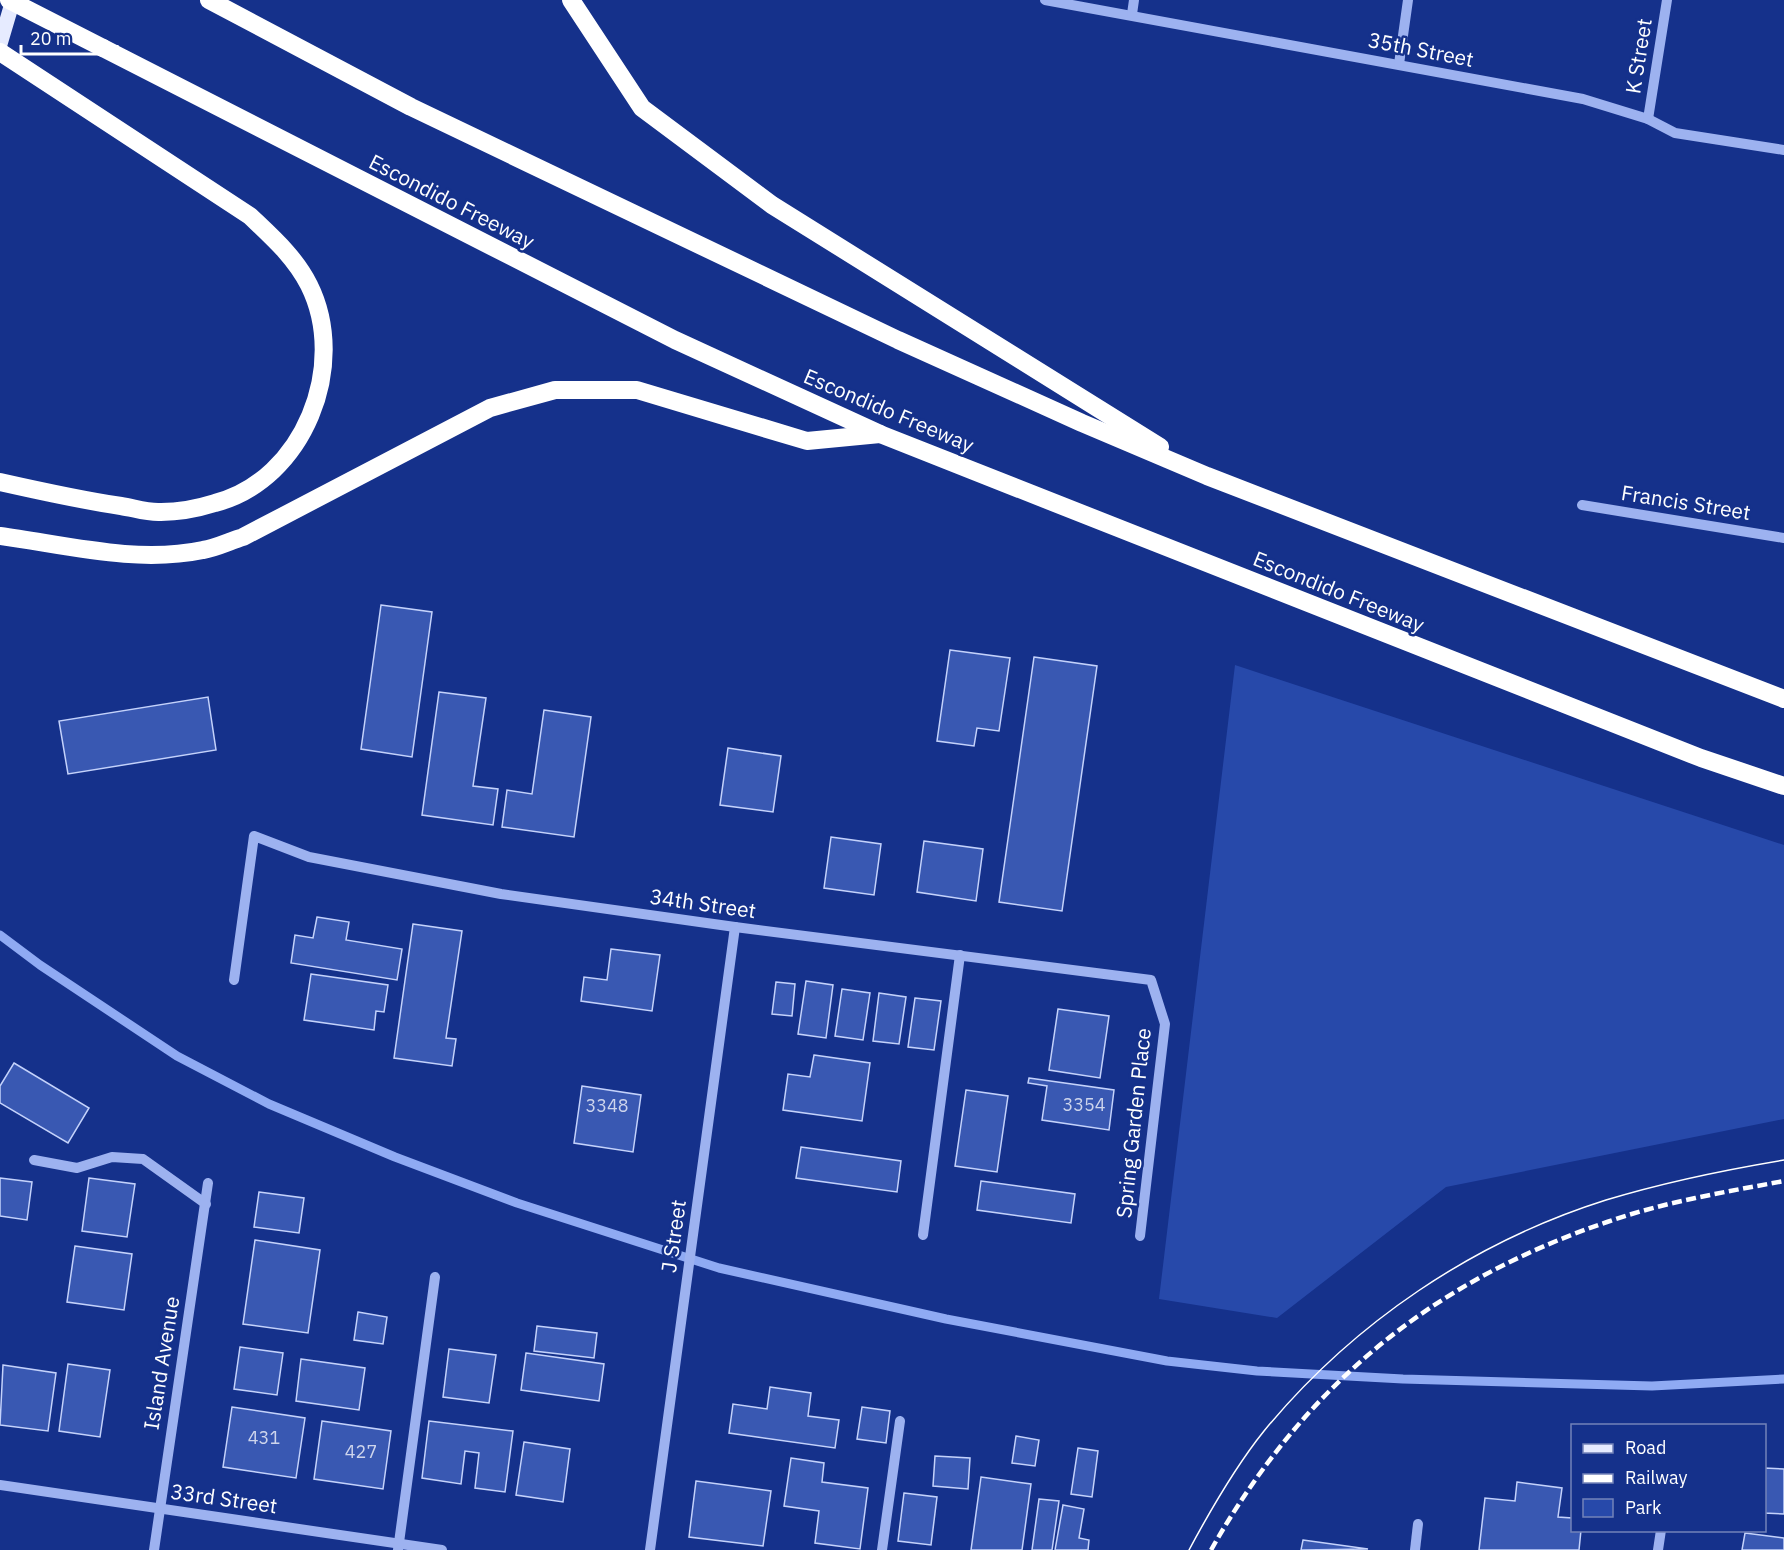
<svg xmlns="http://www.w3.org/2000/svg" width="1784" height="1550" viewBox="0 0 1784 1550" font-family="'IBM Plex Sans',sans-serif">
	<rect width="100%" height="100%" fill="#15318b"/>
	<path fill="#2749aa" d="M1235,665L1784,845V1119L1446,1187L1277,1318L1159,1299Z"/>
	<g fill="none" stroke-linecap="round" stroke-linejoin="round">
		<path stroke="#8faaf3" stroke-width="9" d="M0,935L40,965L177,1056L269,1104L395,1157L517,1203L719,1268L946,1319L1167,1361L1257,1371L1403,1379L1652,1386L1784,1379"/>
	</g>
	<g fill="#3958b2" stroke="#c4d2fb" stroke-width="1.5">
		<path d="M381,605L432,612L412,757L361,749Z"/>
		<path d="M950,650L1010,658L999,731L977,728L974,746L937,741Z"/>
		<path d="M1034,657L1097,666L1062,911L999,902Z"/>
		<path d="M439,692L486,698L473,786L498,789L493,825L422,815Z"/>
		<path d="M208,697L216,750L68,774L59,721Z"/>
		<path d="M544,710L591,717L574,837L502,827L507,790L532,794Z"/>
		<path d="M728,748L781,756L773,812L720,805Z"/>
		<path d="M831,837L881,844L874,895L824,888Z"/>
		<path d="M924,841L983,849L976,901L917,892Z"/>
		<path d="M317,917L349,922L346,940L402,949L397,980L291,963L295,935L313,938Z"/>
		<path d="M413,924L462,931L446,1038L456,1039L452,1066L394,1058Z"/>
		<path d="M611,949L660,955L652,1011L581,1001L584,977L607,980Z"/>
		<path d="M311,974L388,985L384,1012L376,1011L374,1030L304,1020Z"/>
		<path d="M806,981L833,985L826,1038L798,1034Z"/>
		<path d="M776,982L795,984L792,1016L772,1014Z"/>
		<path d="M842,989L870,993L863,1040L835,1036Z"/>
		<path d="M879,993L906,997L899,1044L873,1041Z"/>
		<path d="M915,998L941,1001L934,1050L908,1047Z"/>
		<path d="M1058,1009L1109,1016L1100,1078L1049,1070Z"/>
		<path d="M814,1055L870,1063L862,1121L783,1110L788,1074L810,1077Z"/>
		<path d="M14,1063L89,1108L68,1143L0,1103V1086Z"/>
		<path d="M1029,1078L1114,1090L1109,1130L1042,1120L1047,1086L1028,1083Z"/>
		<path d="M582,1086L641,1095L633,1152L574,1143Z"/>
		<path d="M966,1090L1008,1096L997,1172L955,1166Z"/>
		<path d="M801,1147L901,1161L897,1192L796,1178Z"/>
		<path d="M0,1178L32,1182L27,1220L0,1216Z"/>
		<path d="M89,1178L135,1184L127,1237L82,1231Z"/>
		<path d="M981,1181L1075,1194L1071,1223L977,1210Z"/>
		<path d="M259,1192L304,1198L299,1233L254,1227Z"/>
		<path d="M255,1240L320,1250L308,1333L243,1324Z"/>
		<path d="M75,1246L132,1254L124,1310L67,1302Z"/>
		<path d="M358,1312L387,1317L383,1344L354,1340Z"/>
		<path d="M537,1326L597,1333L594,1358L534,1351Z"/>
		<path d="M240,1347L283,1353L277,1395L234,1389Z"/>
		<path d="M449,1349L496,1355L489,1403L443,1397Z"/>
		<path d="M526,1353L604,1364L599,1401L521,1390Z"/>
		<path d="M301,1359L365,1368L359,1410L296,1401Z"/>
		<path d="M68,1364L110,1370L100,1437L59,1431Z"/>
		<path d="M3,1365L56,1373L48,1431L0,1425Z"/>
		<path d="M770,1387L811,1393L808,1416L839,1420L835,1448L729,1433L733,1404L767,1409Z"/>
		<path d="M232,1407L305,1418L296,1478L223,1467Z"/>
		<path d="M862,1407L890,1411L886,1443L857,1439Z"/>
		<path d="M322,1421L391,1431L383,1489L314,1479Z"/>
		<path d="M429,1421L513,1431L505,1492L475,1488L479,1453L465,1451L461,1484L422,1478Z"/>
		<path d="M1016,1436L1039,1440L1035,1466L1012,1463Z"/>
		<path d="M524,1442L570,1449L563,1502L516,1495Z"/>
		<path d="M1078,1448L1098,1451L1092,1497L1071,1494Z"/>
		<path d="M935,1456L970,1458L968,1489L933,1486Z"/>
		<path d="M791,1458L824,1463L822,1482L868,1488L860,1549L815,1543L819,1511L784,1506Z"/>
		<path d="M1764,1468L1784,1469V1514L1764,1513Z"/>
		<path d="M981,1477L1031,1484L1022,1550H971Z"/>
		<path d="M696,1481L771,1491L763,1546L689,1537Z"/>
		<path d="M1517,1482L1562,1488L1558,1517L1572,1518V1530H1581L1579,1550H1479L1485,1498L1515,1501Z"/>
		<path d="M904,1493L937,1497L931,1545L898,1541Z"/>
		<path d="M1039,1499L1059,1501L1052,1550H1032Z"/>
		<path d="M1063,1505L1084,1509L1079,1538L1089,1540L1088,1550H1055Z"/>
		<path d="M1745,1533L1784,1538V1550H1742Z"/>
		<path d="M1303,1540L1368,1549L1301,1550Z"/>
	</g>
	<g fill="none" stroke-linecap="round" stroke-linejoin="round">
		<g stroke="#9db2f0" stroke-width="10">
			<path d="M1045,0L1583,99L1648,119L1675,133L1784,150"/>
			<path d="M1132,14L1134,0"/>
			<path d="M1399,64L1408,0"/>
			<path d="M1648,119L1667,0"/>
			<path d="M1582,505L1784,538"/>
			<path d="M234,980L254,836L309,857L501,894L735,927L1151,980L1165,1024L1140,1236"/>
			<path d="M34,1160L77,1168L112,1157L143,1159L206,1204"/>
			<path d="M923,1235L960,955"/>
			<path d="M0,1485L442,1550"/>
			<path d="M154,1550L208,1183"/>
			<path d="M398,1550L435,1277"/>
			<path d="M650,1550L735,927"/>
			<path d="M882,1550L900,1421"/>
			<path d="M1415,1550L1418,1524"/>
			<path d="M1658,1550L1661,1530"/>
		</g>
		<path stroke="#e6ebff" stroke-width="15" d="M0,44L13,0"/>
		<g stroke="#fff" stroke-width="18">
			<path d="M209,0L411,107L898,340L1082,423L1207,476L1784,699"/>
			<path d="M571,0L642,108L772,205L1160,447"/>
			<path d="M103,48L675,340L880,434L1701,758L1784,786"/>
			<path d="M0,52L250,216C272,237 295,257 309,285C349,365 304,480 215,503C199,508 178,512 161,512C148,513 134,508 121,506C80,500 40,491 0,482"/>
			<path d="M0,536C66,545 137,564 203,550C216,548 230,541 243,537L490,408L555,390H637L807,441L880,434"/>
		</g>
		<path stroke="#fff" stroke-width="1.5" d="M1189,1550C1211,1509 1235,1467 1264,1431C1353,1323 1473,1242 1606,1200C1665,1182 1724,1170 1784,1160"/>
		<path stroke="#fff" stroke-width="4.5" stroke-dasharray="10 4.5" stroke-linecap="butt" d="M1211,1550C1303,1387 1430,1282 1607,1222C1664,1202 1725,1192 1784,1181"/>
		<path stroke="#fff" stroke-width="18" d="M9,0L103,48"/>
	</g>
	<g text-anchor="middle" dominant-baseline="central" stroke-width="5" stroke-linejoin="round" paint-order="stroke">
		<g font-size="18" fill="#ced5ec">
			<text x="1084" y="1104">3354</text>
			<text x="607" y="1105">3348</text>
			<text x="264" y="1437">431</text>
			<text x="361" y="1451">427</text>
		</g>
		<g font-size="21" fill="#fff" stroke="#15318b">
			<text transform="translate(1421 49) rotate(11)">35th Street</text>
			<text transform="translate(1638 56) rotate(-81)">K Street</text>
			<text transform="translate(452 201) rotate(27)">Escondido Freeway</text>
			<text transform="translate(889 410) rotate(23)">Escondido Freeway</text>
			<text transform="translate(1686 502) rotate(9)">Francis Street</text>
			<text transform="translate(1339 591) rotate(22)">Escondido Freeway</text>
			<text transform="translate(703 903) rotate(8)">34th Street</text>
			<text transform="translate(1133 1123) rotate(-84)">Spring Garden Place</text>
			<text transform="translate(673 1236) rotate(-82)">J Street</text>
			<text transform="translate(161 1363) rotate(-81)">Island Avenue</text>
			<text transform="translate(224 1498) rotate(8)">33rd Street</text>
		</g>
	</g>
	<rect x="1571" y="1424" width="195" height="108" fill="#15318b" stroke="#7383b9" stroke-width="1.5"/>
	<rect x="1583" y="1444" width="30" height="9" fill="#e6ebff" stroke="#7383b9" stroke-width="1.5"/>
	<text x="1625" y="1454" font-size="18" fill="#ffffff">Road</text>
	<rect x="1583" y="1474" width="30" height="9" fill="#ffffff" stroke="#7383b9" stroke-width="1.5"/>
	<text x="1625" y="1484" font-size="18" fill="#ffffff">Railway</text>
	<rect x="1583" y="1499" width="30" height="18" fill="#2749aa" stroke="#7383b9" stroke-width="1.5"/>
	<text x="1625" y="1514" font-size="18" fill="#ffffff">Park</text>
	<path d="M21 45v9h96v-9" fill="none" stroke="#ffffff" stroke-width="3"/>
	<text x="30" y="45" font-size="18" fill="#ffffff" stroke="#15318b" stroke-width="4.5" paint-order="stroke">20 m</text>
</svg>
